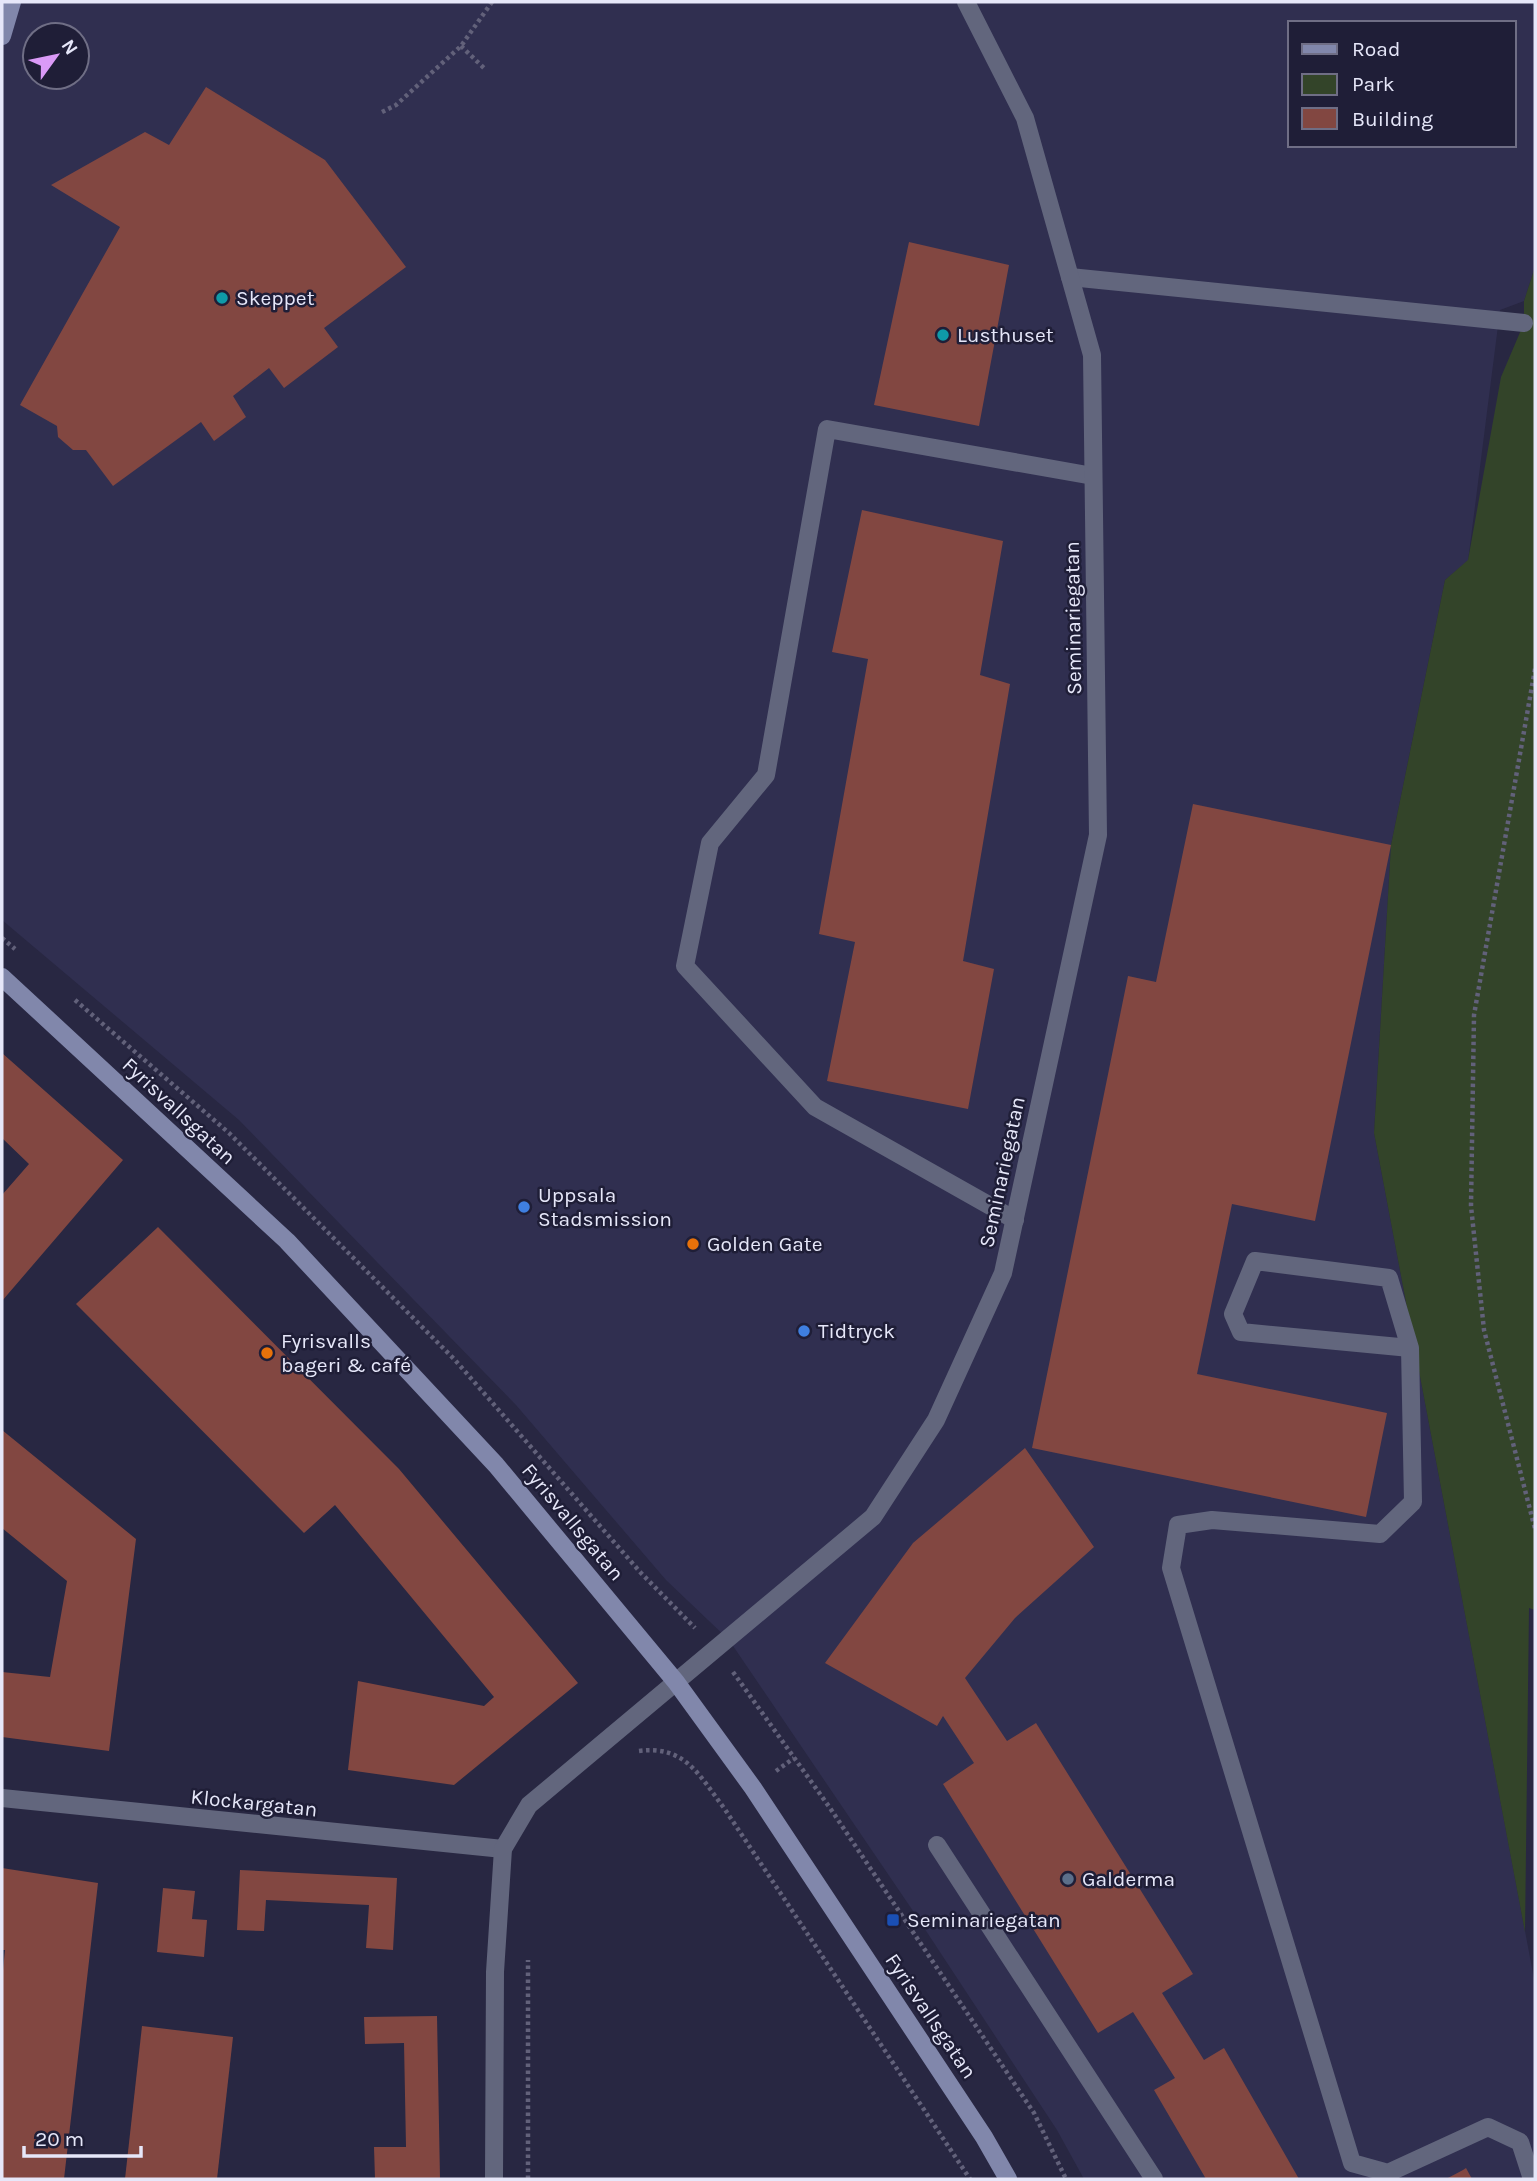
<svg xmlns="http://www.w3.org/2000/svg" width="1537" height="2181" viewBox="0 0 1537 2181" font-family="Karla,sans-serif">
	<rect width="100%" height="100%" fill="#282742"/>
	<path fill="#302f50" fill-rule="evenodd" d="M2,2H1535V267L1524,301L1500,310L1468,561L1445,580L1391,845L1374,1133L1535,1984V2179H1084L1057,2130L911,1908L729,1640L666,1580L516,1405L239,1120L2,920ZM1290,23H1514V145H1290ZM35,35H77V77H35Z"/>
	<path fill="#334429" d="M1535,267V1610L1529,1608L1525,1932L1374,1133L1391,845L1445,580L1468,560L1501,377L1524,323V301Z"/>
	<g fill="#824741">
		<path d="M206,87L325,160L406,267L324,328L338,347L284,388L269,368L233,396L246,417L214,441L201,422L113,486L86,450H73L58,437L57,426L20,405L120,227L51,185L145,132L169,145Z"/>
		<path d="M909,242L1009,265L979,426L874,405Z"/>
		<path d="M862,510L1003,541L980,675L1010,684L963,961L994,969L968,1109L827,1081L855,942L819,934L868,659L832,652Z"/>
		<path d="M1193,804L1391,845L1315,1221L1232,1204L1197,1374L1387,1413L1366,1517L1032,1448L1128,976L1156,982Z"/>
		<path d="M2,1053L123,1160L2,1301V1195L29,1164L2,1138Z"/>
		<path d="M158,1227L399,1469L578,1683L454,1785L348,1770L358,1681L484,1706L494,1697L335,1505L304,1533L76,1304Z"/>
		<path d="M2,1430L136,1539L109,1751L2,1737V1672L50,1677L67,1581L2,1528Z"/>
		<path d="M1025,1448L1094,1547L1015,1618L965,1678L1007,1741L1036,1723L1193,1974L1162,1993L1204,2060L1224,2048L1299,2179H1206L1154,2090L1175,2078L1133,2012L1098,2033L943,1784L974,1763L943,1716L937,1726L825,1663L913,1543Z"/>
		<path d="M2,1868L98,1883L64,2179H2V1980L5,1950H2Z"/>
		<path d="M240,1870L397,1878L393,1950L366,1948L369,1905L266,1900L264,1931L237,1930Z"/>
		<path d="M163,1888L195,1891L192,1919L207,1920L204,1957L157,1952Z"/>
		<path d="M437,2016L440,2179H375L374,2147H406L404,2043L365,2044L364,2017Z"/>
		<path d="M142,2026L233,2037L217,2179H125Z"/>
		<path d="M1466,2168L1472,2179H1446L1463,2170Z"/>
	</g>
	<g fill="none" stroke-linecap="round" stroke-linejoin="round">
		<g stroke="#62617a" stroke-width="4.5" stroke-dasharray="3.5 3.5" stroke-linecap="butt">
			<path d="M461,46L486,70"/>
			<path d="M382,112L396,105L461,46L492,2"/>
			<path d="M1535,669L1474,1015L1471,1206L1484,1330L1535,1529"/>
			<path d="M2,938L15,949"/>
			<path d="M75,1000L229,1133L455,1360L641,1573L695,1628"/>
			<path d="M733,1672L830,1808L1034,2113L1066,2179"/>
			<path d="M639,1751C685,1745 699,1775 724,1808L970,2179"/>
			<path d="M776,1771L794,1758"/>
			<path d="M528,2179V1960"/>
		</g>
		<g stroke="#62667d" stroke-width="18">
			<path d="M1070,277L1524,323"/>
			<path d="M1015,1220L815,1107L685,966L710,843L766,775L827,429L1093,476"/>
			<path d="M1410,1348L1241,1332L1233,1314L1255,1261L1389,1278L1410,1348L1413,1502L1380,1534L1212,1520L1178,1525L1171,1568L1352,2163L1388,2173L1488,2127L1520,2142L1532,2179"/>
			<path d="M937,1845L1154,2179"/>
		</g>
		<g stroke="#62667d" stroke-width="18">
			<path d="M2,1798L503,1849"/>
			<path d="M494,2179L495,1972L503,1849L529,1805L873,1517L936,1420L1003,1273L1098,835L1092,355L1025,118L966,2"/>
		</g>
		<g stroke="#8187ab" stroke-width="18">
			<path d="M2,36L12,2"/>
			<path d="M2,977L287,1241L496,1465L676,1682L753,1788L984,2137L1008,2179"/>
		</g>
	</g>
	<g fill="#0f9aa8" stroke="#1f1e37" stroke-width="2.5">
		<circle cx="222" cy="298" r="7"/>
		<circle cx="943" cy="335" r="7"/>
	</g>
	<g fill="#3f7fe0" stroke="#1f1e37" stroke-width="2.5">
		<circle cx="524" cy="1207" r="7"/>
		<circle cx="804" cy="1331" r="7"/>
	</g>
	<g fill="#e8710a" stroke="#1f1e37" stroke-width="2.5">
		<circle cx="693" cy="1244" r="7"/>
		<circle cx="267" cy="1353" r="7"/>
	</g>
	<circle fill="#5c6f8a" stroke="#1f1e37" stroke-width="2.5" cx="1068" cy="1879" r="7"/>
	<rect fill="#1a4fb4" stroke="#1f1e37" stroke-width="2.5" x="886" y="1913" width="14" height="14" rx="3.5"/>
	<g text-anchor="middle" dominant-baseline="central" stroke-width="5" stroke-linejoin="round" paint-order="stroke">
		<g font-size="21" fill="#e6e7f9" stroke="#1f1e37" text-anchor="start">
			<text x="236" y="298">Skeppet</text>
			<text x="957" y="335">Lusthuset</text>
			<text x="538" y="1195">Uppsala<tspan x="538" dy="24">Stadsmission</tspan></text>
			<text x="707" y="1244">Golden Gate</text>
			<text x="818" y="1331">Tidtryck</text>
			<text x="281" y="1341">Fyrisvalls<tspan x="281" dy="24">bageri &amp; café</tspan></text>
			<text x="1082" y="1879">Galderma</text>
			<text x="907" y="1920">Seminariegatan</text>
		</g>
		<g font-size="21" fill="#e6e7f9" stroke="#1f1e37">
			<text transform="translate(1073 618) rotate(-91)">Seminariegatan</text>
			<text transform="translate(179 1111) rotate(43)">Fyrisvallsgatan</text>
			<text transform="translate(1002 1172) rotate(-78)">Seminariegatan</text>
			<text transform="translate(573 1522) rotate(50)">Fyrisvallsgatan</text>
			<text transform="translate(254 1803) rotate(6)">Klockargatan</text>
			<text transform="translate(931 2016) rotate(56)">Fyrisvallsgatan</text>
		</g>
	</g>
	<rect width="1537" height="2181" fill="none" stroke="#e6e7f9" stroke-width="7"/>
	<rect x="1288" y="21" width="228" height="126" fill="#1f1e37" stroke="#6f6e85" stroke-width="2"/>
	<rect x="1302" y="44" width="35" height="10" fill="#8187ab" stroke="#6f6e85" stroke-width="2"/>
	<text x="1352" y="56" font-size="21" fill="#e6e7f9">Road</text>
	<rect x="1302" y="74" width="35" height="21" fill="#334429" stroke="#6f6e85" stroke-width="2"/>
	<text x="1352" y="91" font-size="21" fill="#e6e7f9">Park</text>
	<rect x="1302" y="108" width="35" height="21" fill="#824741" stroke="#6f6e85" stroke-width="2"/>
	<text x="1352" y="126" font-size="21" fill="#e6e7f9">Building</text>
	<g transform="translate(56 56) rotate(57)"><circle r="33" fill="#1f1e37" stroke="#6f6e85" stroke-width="2"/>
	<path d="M0-5L12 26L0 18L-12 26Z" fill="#da9af7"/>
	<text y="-10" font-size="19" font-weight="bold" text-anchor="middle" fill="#e6e7f9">N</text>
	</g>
	<path d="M24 2146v10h117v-10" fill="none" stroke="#e6e7f9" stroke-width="3.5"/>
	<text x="35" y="2146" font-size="21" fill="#e6e7f9" stroke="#1f1e37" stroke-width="5" paint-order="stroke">20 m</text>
</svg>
